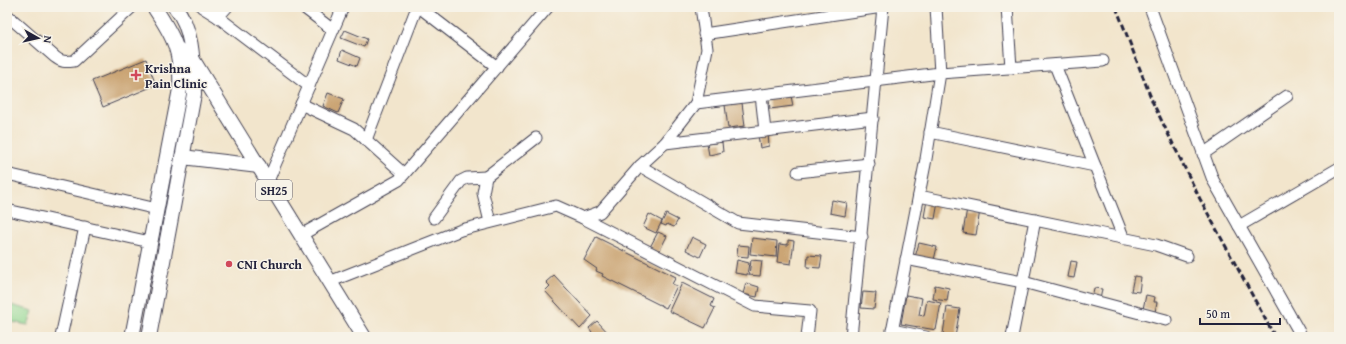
<svg xmlns="http://www.w3.org/2000/svg" width="1346" height="344" viewBox="0 0 1346 344" font-family="'Gentium Book Plus',serif">
	<rect width="100%" height="100%" fill="#f7f3e8"/>
	<filter id="ink" filterUnits="userSpaceOnUse"><feTurbulence type="fractalNoise" baseFrequency=".025" numOctaves="2"/><feDisplacementMap in="SourceGraphic" scale="8" xChannelSelector="R" yChannelSelector="G"/><feConvolveMatrix kernelMatrix="1 2 1 2 8 2 1 2 1" color-interpolation-filters="sRGB"/></filter>
	<filter id="wash" filterUnits="userSpaceOnUse"><feTurbulence type="fractalNoise" baseFrequency=".012" numOctaves="4" result="noise"/><feDisplacementMap in="SourceGraphic" scale="16" xChannelSelector="R" yChannelSelector="G"/><feGaussianBlur stdDeviation="0.9" result="paint"/><feColorMatrix in="noise" values="0 0 0 0 0 0 0 0 0 0 0 0 0 0 0 0 0 1.4 0 .05"/><feComposite in="paint" operator="in"/></filter>
	<g filter="url(#wash)">
		<rect width="100%" height="100%" fill="#f2e5cc"/>
		<path fill="#92d892" stroke="#5a7d66" d="M7,304L33,311L28,325L7,321Z"/>
		<g id="blocks">
			<g fill="#cba575">
				<path d="M345,30L367,39L364,47L341,38Z"/>
				<path d="M342,50L360,58L357,66L339,59Z"/>
				<path d="M146,59L156,85L103,107L92,81Z"/>
				<path d="M328,93L344,99L338,113L323,106Z"/>
				<path d="M791,96L793,106L770,109L769,99Z"/>
				<path d="M742,103L745,126L728,128L725,105Z"/>
				<path d="M768,133L769,146L760,148L758,135Z"/>
				<path d="M722,142L723,152L709,155L707,144Z"/>
				<path d="M832,200L847,203L845,216L830,213Z"/>
				<path d="M927,200L938,202L935,219L924,217Z"/>
				<path d="M967,208L980,210L976,235L963,233Z"/>
				<path d="M649,214L662,221L656,233L643,227Z"/>
				<path d="M666,214L678,220L674,227L667,224L666,226L661,224Z"/>
				<path d="M658,232L667,236L658,254L649,249Z"/>
				<path d="M596,237L676,277L672,284L677,286L666,308L602,276L603,274L596,271L597,269L584,260Z"/>
				<path d="M692,237L706,244L700,257L686,250Z"/>
				<path d="M752,238L777,241L776,257L750,254Z"/>
				<path d="M788,240L794,241L791,264L777,262L779,244L788,245Z"/>
				<path d="M919,243L937,247L934,260L915,257Z"/>
				<path d="M738,245L749,246L748,257L737,256Z"/>
				<path d="M808,255L822,256L820,268L807,267Z"/>
				<path d="M737,260L749,263L747,275L735,273Z"/>
				<path d="M751,260L762,261L760,276L749,275Z"/>
				<path d="M1071,261L1077,262L1074,278L1068,277Z"/>
				<path d="M554,275L592,316L580,329L545,291L550,286L546,282Z"/>
				<path d="M1134,276L1141,277L1139,292L1131,291Z"/>
				<path d="M682,283L714,299L711,306L715,308L705,328L669,311Z"/>
				<path d="M746,283L759,287L757,297L743,294Z"/>
				<path d="M935,285L949,288L947,301L933,299Z"/>
				<path d="M1094,288L1102,289L1100,300L1092,298Z"/>
				<path d="M863,292L876,293L874,309L861,308Z"/>
				<path d="M906,295L922,298L919,315L924,316L927,300L941,303L936,330L901,324Z"/>
				<path d="M1146,295L1155,297L1154,302H1157L1155,312L1143,309Z"/>
				<path d="M947,307L960,309L955,337L943,334Z"/>
				<path d="M597,321L612,337H587L592,332L589,328Z"/>
			</g>
		</g>
	</g>
	<g filter="url(#ink)">
		<use href="#blocks" fill-opacity="0" stroke="#413f51" stroke-width="1"/>
		<g fill="none" stroke-linecap="round" stroke-linejoin="round">
			<g stroke="#413f51" stroke-width="13">
				<g id="minor">
					<path d="M202,7L218,17"/>
					<path d="M227,7L218,17L309,86"/>
					<path d="M303,7L333,30"/>
					<path d="M419,7L497,67"/>
					<path d="M701,7L707,49L696,103L940,73L936,7"/>
					<path d="M1007,7L1011,68"/>
					<path d="M1150,7L1213,180L1302,337"/>
					<path d="M7,15L55,57C61,62 65,62 74,61L132,7"/>
					<path d="M704,34L882,7"/>
					<path d="M1055,65L1124,239"/>
					<path d="M761,95L765,131"/>
					<path d="M696,103L665,143L640,166L738,223L862,237"/>
					<path d="M301,104L354,129L404,174"/>
					<path d="M930,132L1095,166"/>
					<path d="M366,140L417,7"/>
					<path d="M665,143L873,118"/>
					<path d="M1203,154L1287,96"/>
					<path d="M640,166L600,212L583,218L755,306L810,311L807,337"/>
					<path d="M798,172L869,164"/>
					<path d="M7,174L157,209"/>
					<path d="M268,181L343,7"/>
					<path d="M919,196L1156,245L1187,256"/>
					<path d="M7,210L150,242"/>
					<path d="M434,218L461,181L467,178L486,177"/>
					<path d="M490,222L483,193L486,177L536,138"/>
					<path d="M1239,226L1339,168"/>
					<path d="M301,235L399,180L548,7"/>
					<path d="M906,259L1023,282L1166,320"/>
					<path d="M329,282L461,230L556,206L583,218"/>
					<path d="M892,330L926,337"/>
					<path d="M61,337L85,227"/>
					<path d="M851,337L883,7"/>
					<path d="M891,337L926,159L940,73L1103,61"/>
					<path d="M1012,337L1035,220"/>
				</g>
			</g>
			<g stroke="#413f51" stroke-width="16">
				<g id="major">
					<path d="M178,49L193,60L364,337"/>
					<path d="M182,157L259,166"/>
					<path d="M132,337L180,89C182,52 174,37 154,7"/>
					<path d="M149,337L194,94C193,66 194,29 175,7"/>
				</g>
			</g>
			<use href="#minor" stroke="#fff" stroke-width="11"/>
			<use href="#major" stroke="#fff" stroke-width="14"/>
			<path stroke="#22223b" stroke-width="3" stroke-dasharray="6 3" stroke-linecap="butt" d="M1116,7L1153,103L1200,199L1275,337"/>
		</g>
	</g>
	<g fill="#d1495b" stroke="#f7f3e8" stroke-width="1.5">
		<path d="M134 69h4v4h4v4h-4v4h-4v-4h-4v-4h4z"/>
		<circle cx="229" cy="264" r="4"/>
	</g>
	<g text-anchor="middle" dominant-baseline="central" stroke-width="3" stroke-linejoin="round" paint-order="stroke">
		<rect fill="#f7f3e8" stroke="#62616f" stroke-width="1" x="256" y="180" width="36" height="20" rx="3"/>
		<g font-size="12" font-weight="bold" fill="#22223b">
			<text x="274" y="190">SH25</text>
		</g>
		<g font-size="13" font-weight="bold" fill="#22223b" stroke="#f7f3e8" text-anchor="start">
			<text x="145" y="68">Krishna<tspan x="145" dy="15">Pain Clinic</tspan></text>
			<text x="237" y="264">CNI Church</text>
		</g>
	</g>
	<rect width="1346" height="344" fill="none" stroke="#f7f3e8" stroke-width="24"/>
	<g transform="translate(38 38) rotate(98)" stroke="#f7f3e8" stroke-width="3" paint-order="stroke">
	<path d="M0-3L7 15L0 10L-7 15Z" fill="#22223b"/>
	<text y="-6" font-size="11" font-weight="bold" text-anchor="middle" fill="#22223b">N</text>
	</g>
	<path d="M1200 318v6h80v-6" fill="none" stroke="#22223b" stroke-width="2"/>
	<text x="1206" y="318" font-size="12" fill="#22223b" stroke="#f7f3e8" stroke-width="3" paint-order="stroke">50 m</text>
</svg>
